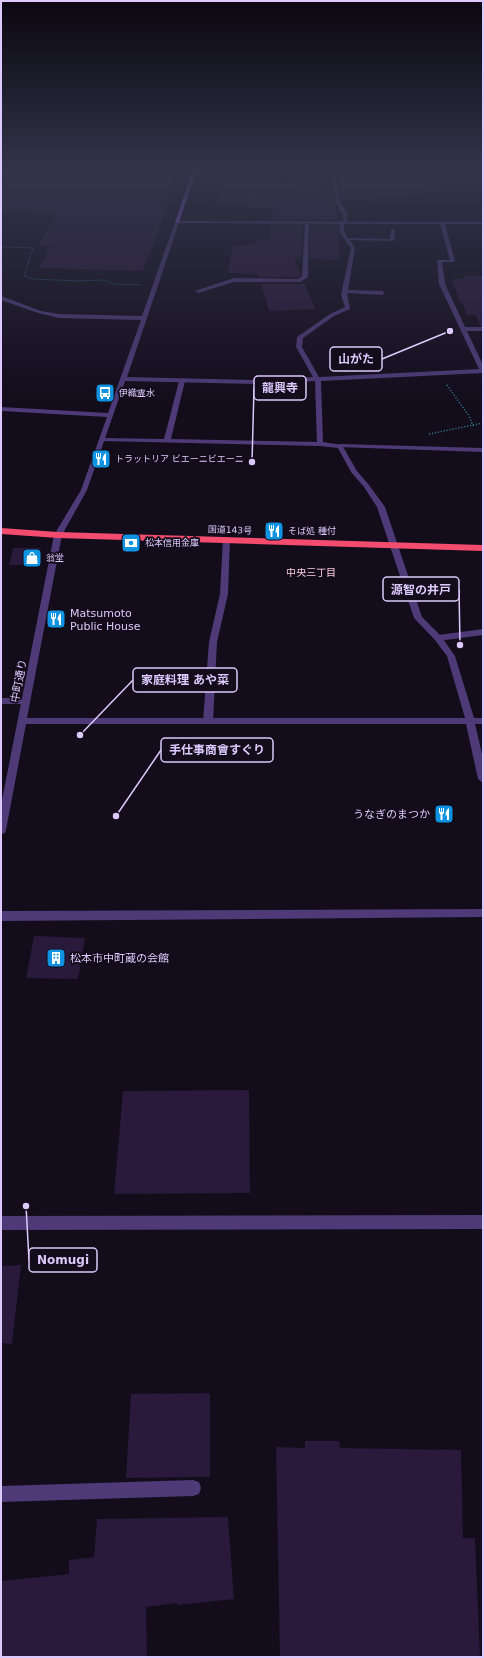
<svg xmlns="http://www.w3.org/2000/svg" width="484" height="1658" viewBox="0 0 484 1658" font-family="'DejaVu Sans','Noto Sans JP',sans-serif">
	<rect width="100%" height="100%" fill="#120c1b"/>
	<g fill="#29193a">
		<path d="M9,172H177L164,204H168L143,271L39,268L51,246H38L57,214L1,212V184Z"/>
		<path d="M387,172H437L441,191H425V193H413V196L402,195V198L377,197V201L341,200L340,175L387,176Z"/>
		<path d="M223,182L297,184V187L332,188L335,203L337,208V220H272L273,208L215,206Z"/>
		<path d="M271,225H303L301,259H294L301,275L298,277H259L258,274L228,273L233,245H247L270,238Z"/>
		<path d="M310,225H337V239H339V260L310,259Z"/>
		<path d="M463,276H483V326H480L476,315H467L463,303H460L452,279H464Z"/>
		<path d="M304,282L315,309L269,311L261,284H301Z"/>
		<path d="M13,548H41L37,565H9Z"/>
		<path d="M34,936L85,938L78,979L26,978Z"/>
		<path d="M249,1090L250,1193L114,1194L123,1091Z"/>
		<path d="M21,1265L12,1344L1,1343V1266Z"/>
		<path d="M210,1393V1477L126,1478L131,1394Z"/>
		<path d="M305,1441H339L340,1448L461,1450L463,1538H475L480,1657H280L276,1447L305,1448Z"/>
		<path d="M228,1517L234,1599L177,1605V1603L146,1607L147,1657H1V1581L69,1574V1560L94,1557L97,1519Z"/>
	</g>
	<g fill="none" stroke-linecap="round" stroke-linejoin="round">
		<path stroke="#348ca5" stroke-width="1" stroke-dasharray="1 1.5" stroke-linecap="butt" d="M1,247L33,248L24,276L34,279L78,281L104,280L114,284L142,285"/>
		<g stroke="#348ca5" stroke-width="1.5" stroke-dasharray="1 2" stroke-linecap="butt">
			<path d="M447,385L469,416L473,426"/>
			<path d="M429,434L483,423"/>
		</g>
		<g fill="#4d3a77" fill-rule="evenodd">
			<path d="M335,185L337,186L340,203L347,212V223L343,222V215L336,203L333,186Z"/>
			<path d="M305,221L309,222L308,277L301,282H234L198,293L195,291L234,278L298,279L302,276Z"/>
			<path d="M182,379L185,381L171,439L320,442L323,444L320,446L100,441L99,440L102,438L164,439L179,381Z"/>
			<path d="M340,444L483,448V452L338,447V445Z"/>
			<path d="M223,538H226L230,540L228,594L217,642L213,721L208,724L203,721L209,642L220,594Z"/>
			<path d="M483,629V635L438,641L434,638L438,635Z"/>
			<path d="M1,698H26L30,701L26,704H1Z"/>
			<path d="M193,1480L199,1482L201,1488L199,1494L193,1496L1,1502V1486Z"/>
		</g>
		<g fill="#4d3a77" fill-rule="evenodd">
			<path d="M330,172H334L337,187L333,186Z"/>
			<path d="M177,221L483,222V224H445L455,261L453,262H442L445,284L465,327H483V331H467L483,365V373L321,381L323,442L342,445L357,471L369,485L385,507L422,617L441,636L455,656L474,718H483V724H475L483,758V783L478,779L466,724H26L6,830L5,833L1,834V805L54,535L81,490L107,417L1,411V407L108,413L141,320L59,318L38,313L1,300V296L41,311L59,314L142,316L175,222ZM179,223L339,224L340,233L351,248L341,295L345,307L330,314L297,337L296,347L313,377L255,380L127,377ZM344,224H440L450,260H439L437,261L439,284L479,369L319,377L302,347L303,338L334,316L350,309L347,293L382,295L385,293L382,291L348,290L355,248L350,240L392,241L394,240L395,230L393,229L391,230L390,239L347,238L344,229ZM125,381L255,384L315,381L317,444L320,446L338,448L351,472L364,487L377,507L414,618L435,640L447,656L465,718H27L62,535L87,490Z"/>
			<path d="M483,909V917L1,921V911Z"/>
			<path d="M483,1215V1229L1,1230V1216Z"/>
		</g>
		<path fill="#9166f5" fill-rule="evenodd" d="M192,172H196L179,222L175,223Z"/>
		<path fill="#f44c6e" fill-rule="evenodd" d="M1,528L58,532L483,545V551L58,538L1,534Z"/>
	</g>
	<linearGradient id="sky" x2="0" y2="1"><stop stop-color="#0a070f"/><stop offset="0.42" stop-color="#33344a"/><stop offset="1" stop-color="#33344a" stop-opacity="0"/></linearGradient>
	<rect width="484" height="405" fill="url(#sky)"/>
	<defs>
		<g id="bus-square" transform="scale(1)"><rect x="-9" y="-9" width="18" height="18" rx="4" fill="#0e93e2" stroke="#120c1b"/><path d="M-5-6H5V4H4V6H2V4H-2V6H-4V4H-5ZM-3.5-4V0h7V-4ZM-3.5 1.2v1.5H-2V1.2ZM2 1.2v1.5H3.5V1.2Z" fill="#fff"/></g>
		<g id="restaurant-square" transform="scale(1)"><rect x="-9" y="-9" width="18" height="18" rx="4" fill="#0e93e2" stroke="#120c1b"/><path d="M-5-6h1v4h1v-4h1v4h1v-4h1v5L-1.5 .5V6h-2V.5L-5-1ZM5-6V6H3V1.5H1.5Q1.5-4 5-6Z" fill="#fff"/></g>
		<g id="bank-square" transform="scale(1)"><rect x="-9" y="-9" width="18" height="18" rx="4" fill="#0e93e2" stroke="#120c1b"/><path d="M-6-4H6V4H-6ZM0-2.3a2.3 2.3 0 1 0 0 4.6a2.3 2.3 0 1 0 0-4.6Z" fill="#fff"/></g>
		<g id="shop-square" transform="scale(1)"><rect x="-9" y="-9" width="18" height="18" rx="4" fill="#0e93e2" stroke="#120c1b"/><path d="M-5-2.5h2.3a2.7 3.5 0 0 1 5.4 0H5L5.5 6h-11ZM-1.5-2.5h3a1.5 2.3 0 0 0-3 0Z" fill="#fff"/></g>
		<g id="building-square" transform="scale(1)"><rect x="-9" y="-9" width="18" height="18" rx="4" fill="#0e93e2" stroke="#120c1b"/><path d="M-4-6H4V6H1V3H-1V6H-4ZM-2.5-4.3h1.7v1.8h-1.7ZM.8-4.3h1.7v1.8H.8ZM-2.5-1h1.7V.8h-1.7ZM.8-1h1.7V.8H.8Z" fill="#fff"/></g>
	</defs>
	<g fill-rule="evenodd">
		<use href="#bus-square" x="105" y="393"/>
		<use href="#restaurant-square" x="101" y="459"/>
		<use href="#restaurant-square" x="274" y="531"/>
		<use href="#bank-square" x="131" y="543"/>
		<use href="#shop-square" x="32" y="558"/>
		<use href="#restaurant-square" x="56" y="619"/>
		<use href="#restaurant-square" x="444" y="814"/>
		<use href="#building-square" x="56" y="958"/>
	</g>
	<g text-anchor="middle" dominant-baseline="central" stroke-width="3.5" stroke-linejoin="round" paint-order="stroke">
		<g font-size="9" fill="#ddc9fc" stroke="#120c1b" text-anchor="start">
			<text x="119" y="393">伊織霊水</text>
			<text x="115" y="459">トラットリア ビエーニビエーニ</text>
			<text x="288" y="531">そば処 種付</text>
			<text x="145" y="543">松本信用金庫</text>
			<text x="46" y="558">翁堂</text>
		</g>
		<g font-size="9" fill="#ddc9fc" stroke="#120c1b">
			<text transform="translate(230 530) rotate(2)">国道143号</text>
		</g>
		<g font-size="10" fill="#fccbdc" stroke="#120c1b">
			<text x="311" y="572">中央三丁目</text>
		</g>
		<g font-size="11" fill="#ddc9fc" stroke="#120c1b" text-anchor="start">
			<text x="70" y="613">Matsumoto<tspan x="70" dy="13">Public House</tspan></text>
			<text x="430" y="814" text-anchor="end">うなぎのまつか</text>
			<text x="70" y="958">松本市中町蔵の会館</text>
		</g>
		<g font-size="11" fill="#ddc9fc" stroke="#120c1b">
			<text transform="translate(19 681) rotate(-79)">中町通り</text>
		</g>
	</g>
	<path fill="none" stroke="#ddc9fc" stroke-width="1.5" d="M450 331L382 359M252 462L254 388M460 645L459 589M80 735L133 680M116 816L161 750M26 1206L29 1260"/>
	<g fill="#ddc9fc" stroke="#120c1b" stroke-width="1.5">
		<circle cx="450" cy="331" r="4"/>
		<circle cx="252" cy="462" r="4"/>
		<circle cx="460" cy="645" r="4"/>
		<circle cx="80" cy="735" r="4"/>
		<circle cx="116" cy="816" r="4"/>
		<circle cx="26" cy="1206" r="4"/>
	</g>
	<g fill="#120c1b" stroke="#ddc9fc" stroke-width="1.5">
		<rect x="330" y="347" width="52" height="24" rx="4"/>
		<rect x="254" y="376" width="52" height="24" rx="4"/>
		<rect x="383" y="577" width="76" height="24" rx="4"/>
		<rect x="133" y="668" width="104" height="24" rx="4"/>
		<rect x="161" y="738" width="112" height="24" rx="4"/>
		<rect x="29" y="1248" width="68" height="24" rx="4"/>
	</g>
	<g font-size="12" text-anchor="middle" font-weight="bold" fill="#ddc9fc">
		<text x="356" y="363">山がた</text>
		<text x="280" y="392">龍興寺</text>
		<text x="421" y="594">源智の井戸</text>
		<text x="185" y="684">家庭料理 あや菜</text>
		<text x="217" y="754">手仕事商會すぐり</text>
		<text x="63" y="1264">Nomugi</text>
	</g>
	<rect width="484" height="1658" fill="none" stroke="#ddc9fc" stroke-width="4"/>
</svg>
